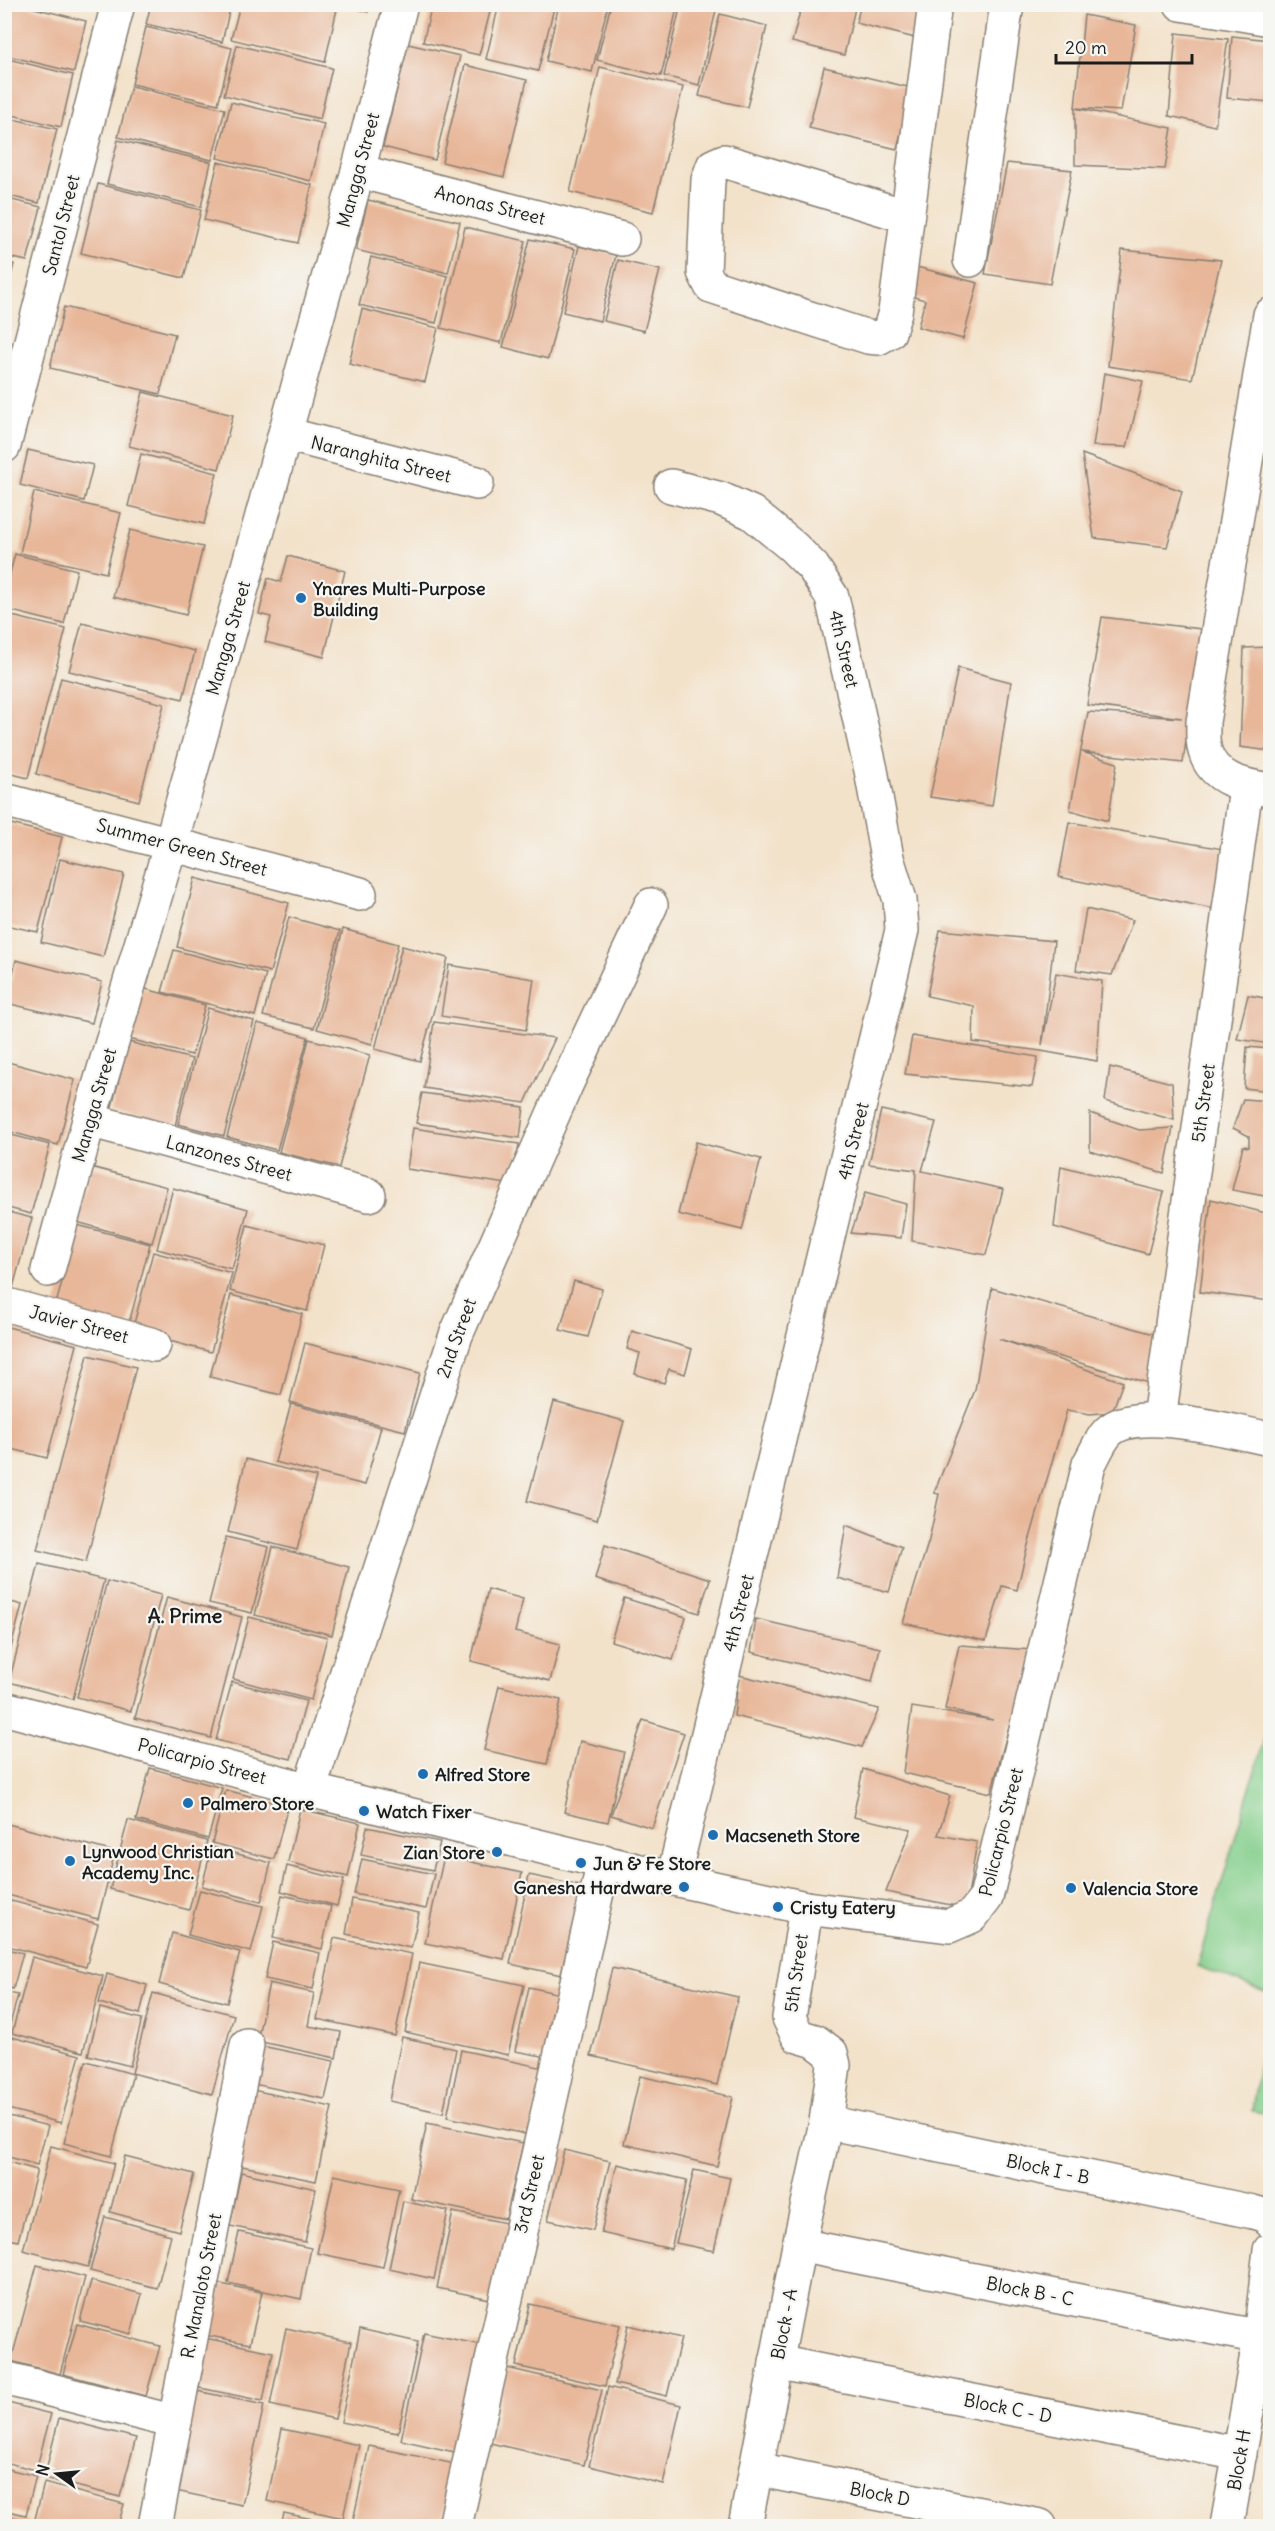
<svg xmlns="http://www.w3.org/2000/svg" width="1275" height="2531" viewBox="0 0 1275 2531" font-family="Delius,sans-serif">
	<rect width="100%" height="100%" fill="#f6f6f2"/>
	<filter id="ink" filterUnits="userSpaceOnUse"><feTurbulence type="fractalNoise" baseFrequency=".0167" numOctaves="2"/><feDisplacementMap in="SourceGraphic" scale="12" xChannelSelector="R" yChannelSelector="G"/><feConvolveMatrix kernelMatrix="1 2 1 2 8 2 1 2 1" color-interpolation-filters="sRGB"/></filter>
	<filter id="wash" filterUnits="userSpaceOnUse"><feTurbulence type="fractalNoise" baseFrequency=".008" numOctaves="4" result="noise"/><feDisplacementMap in="SourceGraphic" scale="24" xChannelSelector="R" yChannelSelector="G"/><feGaussianBlur stdDeviation="1.35" result="paint"/><feColorMatrix in="noise" values="0 0 0 0 0 0 0 0 0 0 0 0 0 0 0 0 0 1.4 0 .05"/><feComposite in="paint" operator="in"/></filter>
	<g filter="url(#wash)">
		<rect width="100%" height="100%" fill="#f3e2ca"/>
		<path fill="#85cf8c" stroke="#507654" stroke-width="1.5" d="M1270,1720V2114L1252,2111L1270,1994L1197,1966Z"/>
		<g id="blocks">
			<g fill="#e8b79a">
				<path d="M4,4H18L86,21L74,72L4,55Z"/>
				<path d="M151,4H231L222,42L146,24Z"/>
				<path d="M341,4H370L368,12Z"/>
				<path d="M432,4H492L479,55L423,42Z"/>
				<path d="M499,4H555L538,71L486,59Z"/>
				<path d="M559,4H608L592,72L546,61Z"/>
				<path d="M611,4H678L661,76L597,60Z"/>
				<path d="M681,4L717,6L699,85L664,76Z"/>
				<path d="M802,4H856L844,55L792,42Z"/>
				<path d="M861,4H928L919,39L856,23Z"/>
				<path d="M240,5H319L337,9L325,62L231,39Z"/>
				<path d="M720,14L767,26L747,107L699,96Z"/>
				<path d="M1084,15L1136,25L1121,111L1075,108Z"/>
				<path d="M146,27L232,48L218,104L132,84Z"/>
				<path d="M1176,33L1228,39L1215,126L1169,116Z"/>
				<path d="M1232,36L1270,40V102L1227,98Z"/>
				<path d="M408,44L460,56L435,160L383,147Z"/>
				<path d="M237,45L332,68L320,119L224,95Z"/>
				<path d="M4,58L73,75L61,127L4,113Z"/>
				<path d="M465,65L527,80L504,177L442,162Z"/>
				<path d="M600,67L683,87L653,212L570,192Z"/>
				<path d="M824,67L912,88L897,149L809,128Z"/>
				<path d="M131,86L225,109L212,160L118,137Z"/>
				<path d="M231,102L324,124L311,181L217,158Z"/>
				<path d="M1075,108L1172,128L1165,169L1075,165Z"/>
				<path d="M4,117L57,129L39,203L4,195Z"/>
				<path d="M118,140L211,162L201,207L107,184Z"/>
				<path d="M218,162L312,185L298,243L204,220Z"/>
				<path d="M1007,163L1072,170L1050,284L985,274Z"/>
				<path d="M98,184L201,210L184,278L81,253Z"/>
				<path d="M4,198L41,207L27,261L4,256Z"/>
				<path d="M368,200L460,222L448,273L356,250Z"/>
				<path d="M465,227L526,241L501,343L441,328Z"/>
				<path d="M530,239L575,249L548,359L503,347Z"/>
				<path d="M579,246L616,255L600,321L563,312Z"/>
				<path d="M1122,250L1221,260L1192,379L1108,366Z"/>
				<path d="M371,257L448,276L436,323L359,305Z"/>
				<path d="M618,260L660,270L644,331L604,321Z"/>
				<path d="M4,262L14,264L5,301H4Z"/>
				<path d="M917,267L978,283L963,339L918,327L925,300L910,296Z"/>
				<path d="M64,307L175,334L160,394L50,368Z"/>
				<path d="M362,309L438,328L425,382L349,364Z"/>
				<path d="M1104,373L1143,381L1127,447L1093,446Z"/>
				<path d="M143,392L233,415L219,469L129,446Z"/>
				<path d="M28,450L93,465L84,501L20,485Z"/>
				<path d="M141,454L217,473L204,524L128,506Z"/>
				<path d="M1082,454L1182,491L1167,547L1094,538Z"/>
				<path d="M34,492L121,513L106,573L20,553Z"/>
				<path d="M130,530L203,547L186,615L113,597Z"/>
				<path d="M15,554L77,570L64,624L4,609V596Z"/>
				<path d="M288,556L345,571L324,657L265,642L271,617L259,614L268,578L281,582Z"/>
				<path d="M4,614L66,629L28,778L4,772Z"/>
				<path d="M1102,617L1201,629L1183,763L1082,752L1117,763L1108,821L1070,810L1088,712L1182,718L1087,705Z"/>
				<path d="M82,623L195,651L183,699L69,671Z"/>
				<path d="M1270,647V751L1240,747L1244,648Z"/>
				<path d="M958,668L1011,682L992,806L930,797Z"/>
				<path d="M61,678L164,704L139,801L36,774Z"/>
				<path d="M1069,822L1229,850L1219,910L1059,877Z"/>
				<path d="M11,824L62,837L38,932L5,925V851Z"/>
				<path d="M60,859L124,874L103,957L41,942Z"/>
				<path d="M195,878L289,903L270,972L177,947Z"/>
				<path d="M1086,909L1133,920L1112,975L1076,970Z"/>
				<path d="M289,917L340,931L314,1028L263,1016Z"/>
				<path d="M343,929L398,944L372,1044L317,1029Z"/>
				<path d="M940,930L1054,941L1042,1045L1056,973L1102,981L1097,1061L1041,1051L973,1042L974,1006L927,996Z"/>
				<path d="M402,946L448,958L420,1061L375,1049Z"/>
				<path d="M174,950L266,974L255,1016L162,992Z"/>
				<path d="M16,960L102,982L92,1023L6,1003Z"/>
				<path d="M449,965L534,979L526,1030L441,1016Z"/>
				<path d="M142,988L205,1005L192,1055L129,1039Z"/>
				<path d="M1248,995L1270,999V1044L1237,1039Z"/>
				<path d="M208,1008L254,1021L224,1136L178,1124Z"/>
				<path d="M434,1022L555,1038L525,1103L424,1088Z"/>
				<path d="M257,1023L308,1037L277,1150L227,1137Z"/>
				<path d="M912,1036L1038,1057L1032,1087L905,1074Z"/>
				<path d="M309,1039L370,1055L339,1167L279,1152Z"/>
				<path d="M129,1042L192,1059L175,1126L111,1110Z"/>
				<path d="M1247,1047L1270,1049V1091L1244,1088Z"/>
				<path d="M4,1061L75,1080L58,1145L4,1130Z"/>
				<path d="M1110,1067L1172,1083L1174,1120L1105,1101Z"/>
				<path d="M422,1093L524,1107L520,1138L416,1123Z"/>
				<path d="M1243,1099L1270,1101V1197L1232,1190L1243,1146L1249,1147V1136L1233,1128Z"/>
				<path d="M881,1110L936,1122L922,1171L1003,1189L986,1255L912,1241L916,1170L869,1164Z"/>
				<path d="M1090,1113L1139,1130L1173,1128L1164,1173L1090,1151Z"/>
				<path d="M413,1128L519,1144L513,1185L407,1169Z"/>
				<path d="M4,1133L50,1145L31,1214L4,1207Z"/>
				<path d="M696,1142L761,1159L742,1230L678,1214Z"/>
				<path d="M1061,1166L1164,1192L1148,1254L1054,1227Z"/>
				<path d="M91,1167L167,1187L152,1243L77,1222Z"/>
				<path d="M173,1188L248,1209L232,1269L157,1249Z"/>
				<path d="M865,1193L906,1204L901,1238L851,1233Z"/>
				<path d="M1211,1199L1270,1214V1301L1200,1292Z"/>
				<path d="M4,1211L32,1218L12,1291L4,1289Z"/>
				<path d="M77,1225L150,1244L128,1327L55,1308Z"/>
				<path d="M247,1225L324,1245L307,1311L230,1291Z"/>
				<path d="M153,1252L232,1273L211,1352L132,1331Z"/>
				<path d="M574,1281L602,1289L588,1337L560,1330Z"/>
				<path d="M992,1288L1161,1336L1152,1384L999,1339L1123,1382L1112,1412L1090,1414L1067,1410L1026,1552L1017,1590L1002,1586L986,1641L903,1623L929,1540L939,1494L934,1493L975,1390Z"/>
				<path d="M231,1295L302,1314L281,1395L210,1377Z"/>
				<path d="M4,1326L77,1345L47,1458L4,1447Z"/>
				<path d="M632,1331L692,1349L685,1374L669,1369L664,1383L635,1374L640,1353L627,1349Z"/>
				<path d="M305,1343L420,1373L405,1431L290,1402Z"/>
				<path d="M88,1355L136,1367L86,1562L37,1550Z"/>
				<path d="M1269,1358H1270V1387L1265,1386Z"/>
				<path d="M554,1402L624,1421L597,1520L527,1501Z"/>
				<path d="M291,1404L381,1427L365,1485L275,1462Z"/>
				<path d="M246,1459L316,1477L297,1550L228,1532Z"/>
				<path d="M846,1525L902,1547L889,1592L837,1578Z"/>
				<path d="M226,1537L269,1547L252,1613L209,1603Z"/>
				<path d="M605,1545L710,1579L699,1613L595,1579Z"/>
				<path d="M273,1547L349,1567L332,1635L255,1615Z"/>
				<path d="M39,1564L104,1580L73,1699L9,1682Z"/>
				<path d="M107,1581L161,1595L131,1711L77,1697Z"/>
				<path d="M488,1589L523,1599L515,1632L560,1644L550,1681L471,1661Z"/>
				<path d="M167,1597L242,1617L211,1738L135,1718Z"/>
				<path d="M624,1598L686,1617L673,1660L611,1641Z"/>
				<path d="M4,1600L22,1605L5,1671H4Z"/>
				<path d="M249,1617L327,1637L311,1700L233,1679Z"/>
				<path d="M756,1619L880,1648L872,1682L751,1652Z"/>
				<path d="M959,1645L1033,1650L1018,1725L1010,1723L991,1793L903,1773L912,1707L993,1720L945,1709Z"/>
				<path d="M739,1675L879,1709L862,1747L734,1716Z"/>
				<path d="M232,1682L306,1701L291,1759L216,1740Z"/>
				<path d="M499,1686L561,1700L547,1764L484,1750Z"/>
				<path d="M643,1720L684,1733L652,1828L611,1815Z"/>
				<path d="M580,1741L624,1752L608,1822L564,1812Z"/>
				<path d="M150,1768L222,1788L208,1839L136,1820Z"/>
				<path d="M863,1769L950,1796L938,1835L977,1842L966,1908L886,1892L911,1829L853,1817Z"/>
				<path d="M226,1790L288,1806L274,1859L212,1843Z"/>
				<path d="M300,1809L360,1823L348,1877L288,1862Z"/>
				<path d="M128,1820L207,1841L189,1910L110,1889Z"/>
				<path d="M4,1823L115,1852L98,1919L4,1894Z"/>
				<path d="M367,1827L440,1842L433,1870L361,1855Z"/>
				<path d="M212,1847L271,1863L261,1902L202,1886Z"/>
				<path d="M444,1856L522,1873L504,1959L425,1943Z"/>
				<path d="M362,1859L434,1874L426,1909L354,1894Z"/>
				<path d="M287,1866L344,1880L337,1906L281,1891Z"/>
				<path d="M529,1875L590,1888L571,1977L510,1964Z"/>
				<path d="M200,1890L263,1906L251,1952L188,1935Z"/>
				<path d="M282,1895L331,1906L322,1949L273,1938Z"/>
				<path d="M4,1899L98,1924L86,1967L4,1945Z"/>
				<path d="M352,1899L419,1913L411,1948L346,1934Z"/>
				<path d="M172,1933L240,1952L227,2003L159,1984Z"/>
				<path d="M334,1938L412,1954L395,2036L317,2019Z"/>
				<path d="M273,1942L320,1953L313,1989L265,1979Z"/>
				<path d="M4,1948L23,1953L13,1989L4,1986Z"/>
				<path d="M32,1957L103,1976L83,2052L12,2033Z"/>
				<path d="M419,1963L524,1985L508,2055L405,2032Z"/>
				<path d="M612,1968L738,1997L717,2085L591,2056Z"/>
				<path d="M107,1974L147,1985L140,2014L99,2003Z"/>
				<path d="M269,1983L314,1993L308,2026L341,2032L336,2058L257,2041Z"/>
				<path d="M529,1987L560,1994L547,2057L515,2051Z"/>
				<path d="M4,1992L18,1995L5,2043H4Z"/>
				<path d="M153,1993L234,2015L212,2094L132,2073Z"/>
				<path d="M100,2008L142,2019L130,2066L88,2055Z"/>
				<path d="M12,2037L80,2055L61,2123L4,2108V2063Z"/>
				<path d="M402,2037L456,2049L443,2113L389,2101Z"/>
				<path d="M257,2045L334,2061L325,2099L249,2083Z"/>
				<path d="M461,2050L544,2068L530,2135L447,2117Z"/>
				<path d="M86,2061L133,2074L111,2156L64,2143Z"/>
				<path d="M640,2076L733,2097L717,2166L624,2144Z"/>
				<path d="M248,2089L332,2107L316,2181L232,2164Z"/>
				<path d="M5,2115L48,2126L37,2165L5,2156Z"/>
				<path d="M427,2123L523,2143L506,2219L411,2199Z"/>
				<path d="M51,2146L114,2163L88,2267L23,2250Z"/>
				<path d="M564,2150L610,2161L593,2230L548,2220Z"/>
				<path d="M125,2156L194,2174L179,2231L110,2212Z"/>
				<path d="M4,2161L37,2170L18,2241L4,2238Z"/>
				<path d="M617,2164L687,2180L671,2249L601,2233Z"/>
				<path d="M694,2170L730,2178L714,2251L676,2243Z"/>
				<path d="M241,2172L316,2189L305,2242L230,2226Z"/>
				<path d="M334,2175L399,2189L383,2267L317,2253Z"/>
				<path d="M403,2201L448,2211L434,2279L389,2269Z"/>
				<path d="M453,2212L511,2224L495,2300L437,2288Z"/>
				<path d="M105,2217L171,2235L157,2288L90,2271Z"/>
				<path d="M239,2232L311,2248L301,2299L228,2283Z"/>
				<path d="M37,2265L85,2277L60,2374L11,2361Z"/>
				<path d="M91,2281L142,2294L131,2334L80,2321Z"/>
				<path d="M215,2283L262,2292L250,2344L205,2335Z"/>
				<path d="M530,2304L620,2325L605,2386L516,2366Z"/>
				<path d="M77,2324L160,2346L146,2396L63,2374Z"/>
				<path d="M628,2325L681,2338L667,2396L615,2384Z"/>
				<path d="M286,2328L351,2342L335,2419L270,2405Z"/>
				<path d="M360,2329L418,2342L398,2433L341,2422Z"/>
				<path d="M424,2333L482,2345L459,2453L401,2440Z"/>
				<path d="M205,2338L273,2352L263,2401L195,2387Z"/>
				<path d="M507,2368L602,2390L584,2465L490,2443Z"/>
				<path d="M608,2387L681,2405L663,2484L589,2466Z"/>
				<path d="M192,2390L264,2405L242,2505L171,2490Z"/>
				<path d="M4,2402L51,2414L36,2470L4,2462Z"/>
				<path d="M59,2418L136,2438L120,2497L44,2478Z"/>
				<path d="M282,2429L359,2445L343,2518L267,2501Z"/>
				<path d="M369,2446L455,2464L441,2526H352Z"/>
				<path d="M4,2468L36,2476L26,2515L4,2510Z"/>
				<path d="M44,2483L124,2504L118,2526H48L34,2523Z"/>
				<path d="M284,2513L341,2525V2526H281Z"/>
				<path d="M4,2515L29,2521L27,2526H4Z"/>
			</g>
		</g>
	</g>
	<g filter="url(#ink)">
		<use href="#blocks" fill-opacity="0" stroke="#887f73" stroke-width="1.5"/>
		<g fill="none" stroke-linecap="round" stroke-linejoin="round">
			<g stroke="#887f73" stroke-width="36">
				<g id="minor">
					<path d="M1181,4L1270,19"/>
					<path d="M358,171L622,239"/>
					<path d="M906,216L724,161L713,166L708,180L704,272L711,286L868,337L878,338L889,332L895,312L935,4"/>
					<path d="M970,260L1007,4"/>
					<path d="M1270,315L1203,722C1203,731 1202,742 1205,751C1213,780 1245,786 1270,790"/>
					<path d="M285,434L477,483"/>
					<path d="M4,446L118,4"/>
					<path d="M671,486L721,499L752,513L793,547L813,567L832,597L871,770L887,858L900,900L902,930L673,1879"/>
					<path d="M4,800L360,894"/>
					<path d="M89,1120L369,1195"/>
					<path d="M48,1270L89,1120L171,843L358,171L401,4"/>
					<path d="M4,1304L154,1345"/>
					<path d="M1159,1419L1246,787"/>
					<path d="M4,1708L309,1790L673,1879L806,1908L949,1926L972,1916L986,1898L1089,1464C1095,1454 1100,1440 1108,1432C1136,1404 1234,1432 1270,1439"/>
					<path d="M309,1790L456,1335L566,1085L651,905"/>
					<path d="M826,2122L1253,2212L1270,2217V2221"/>
					<path d="M799,2245L1260,2337"/>
					<path d="M776,2362L1240,2454"/>
					<path d="M4,2378L175,2422"/>
					<path d="M756,2469L1040,2526"/>
					<path d="M155,2526L247,2045"/>
					<path d="M455,2526L604,1861"/>
					<path d="M745,2526L799,2245L826,2122L834,2065L831,2053L815,2041L798,2036L789,2018L806,1908"/>
					<path d="M1227,2526L1260,2337L1270,2250"/>
				</g>
			</g>
			<use href="#minor" stroke="#fff" stroke-width="33"/>
		</g>
	</g>
	<g fill="#1f6fb2" stroke="#f6f6f2" stroke-width="2">
		<circle cx="301" cy="598" r="6"/>
		<circle cx="423" cy="1774" r="6"/>
		<circle cx="188" cy="1803" r="6"/>
		<circle cx="364" cy="1811" r="6"/>
		<circle cx="713" cy="1835" r="6"/>
		<circle cx="497" cy="1852" r="6"/>
		<circle cx="70" cy="1861" r="6"/>
		<circle cx="581" cy="1863" r="6"/>
		<circle cx="684" cy="1887" r="6"/>
		<circle cx="1071" cy="1888" r="6"/>
		<circle cx="778" cy="1907" r="6"/>
	</g>
	<g text-anchor="middle" dominant-baseline="central" stroke-width="4.5" stroke-linejoin="round" paint-order="stroke">
		<g font-size="18" fill="#1c1c1c" stroke="#f6f6f2">
			<text transform="translate(358 170) rotate(-75)">Mangga Street</text>
			<text transform="translate(490 205) rotate(14)">Anonas Street</text>
			<text transform="translate(61 225) rotate(-76)">Santol Street</text>
			<text transform="translate(381 459) rotate(14)">Naranghita Street</text>
			<text transform="translate(228 638) rotate(-74)">Mangga Street</text>
			<text transform="translate(844 649) rotate(77)">4th Street</text>
			<text transform="translate(182 847) rotate(15)">Summer Green Street</text>
			<text transform="translate(1203 1103) rotate(-82)">5th Street</text>
			<text transform="translate(94 1105) rotate(-74)">Mangga Street</text>
			<text transform="translate(853 1141) rotate(-76)">4th Street</text>
			<text transform="translate(229 1158) rotate(15)">Lanzones Street</text>
			<text transform="translate(79 1324) rotate(15)">Javier Street</text>
			<text transform="translate(456 1338) rotate(-70)">2nd Street</text>
			<text transform="translate(738 1613) rotate(-76)">4th Street</text>
			<text transform="translate(202 1761) rotate(15)">Policarpio Street</text>
			<text transform="translate(1001 1832) rotate(-76)">Policarpio Street</text>
			<text transform="translate(796 1973) rotate(-82)">5th Street</text>
			<text transform="translate(1048 2169) rotate(12)">Block I - B</text>
			<text transform="translate(529 2194) rotate(-77)">3rd Street</text>
			<text transform="translate(201 2286) rotate(-79)">R. Manaloto Street</text>
			<text transform="translate(1030 2291) rotate(11)">Block B - C</text>
			<text transform="translate(784 2324) rotate(-79)">Block - A</text>
			<text transform="translate(1008 2408) rotate(11)">Block C - D</text>
			<text transform="translate(1239 2460) rotate(-80)">Block H</text>
			<text transform="translate(880 2494) rotate(11)">Block D</text>
		</g>
		<g font-size="18" font-weight="bold" fill="#1c1c1c" stroke="#f6f6f2" text-anchor="start">
			<text x="313" y="588">Ynares Multi-Purpose<tspan x="313" dy="21">Building</tspan></text>
			<text x="435" y="1774">Alfred Store</text>
			<text x="200" y="1803">Palmero Store</text>
			<text x="376" y="1811">Watch Fixer</text>
			<text x="725" y="1835">Macseneth Store</text>
			<text x="82" y="1851">Lynwood Christian<tspan x="82" dy="21">Academy Inc.</tspan></text>
			<text x="485" y="1852" text-anchor="end">Zian Store</text>
			<text x="593" y="1863">Jun &amp; Fe Store</text>
			<text x="672" y="1887" text-anchor="end">Ganesha Hardware</text>
			<text x="1083" y="1888">Valencia Store</text>
			<text x="790" y="1907">Cristy Eatery</text>
		</g>
		<g font-size="20" font-weight="bold" fill="#1c1c1c" stroke="#f6f6f2">
			<text x="185" y="1615">A. Prime</text>
		</g>
	</g>
	<rect width="1275" height="2531" fill="none" stroke="#f6f6f2" stroke-width="24"/>
	<g transform="translate(57 2474) rotate(285)" stroke="#f6f6f2" stroke-width="4.5" paint-order="stroke">
	<path d="M0-4.5L10 22L0 15L-10 22Z" fill="#1c1c1c"/>
	<text y="-9" font-size="16" font-weight="bold" text-anchor="middle" fill="#1c1c1c">N</text>
	</g>
	<path d="M1056 54v9h136v-9" fill="none" stroke="#1c1c1c" stroke-width="3"/>
	<text x="1065" y="54" font-size="18" fill="#1c1c1c" stroke="#f6f6f2" stroke-width="4.5" paint-order="stroke">20 m</text>
</svg>
